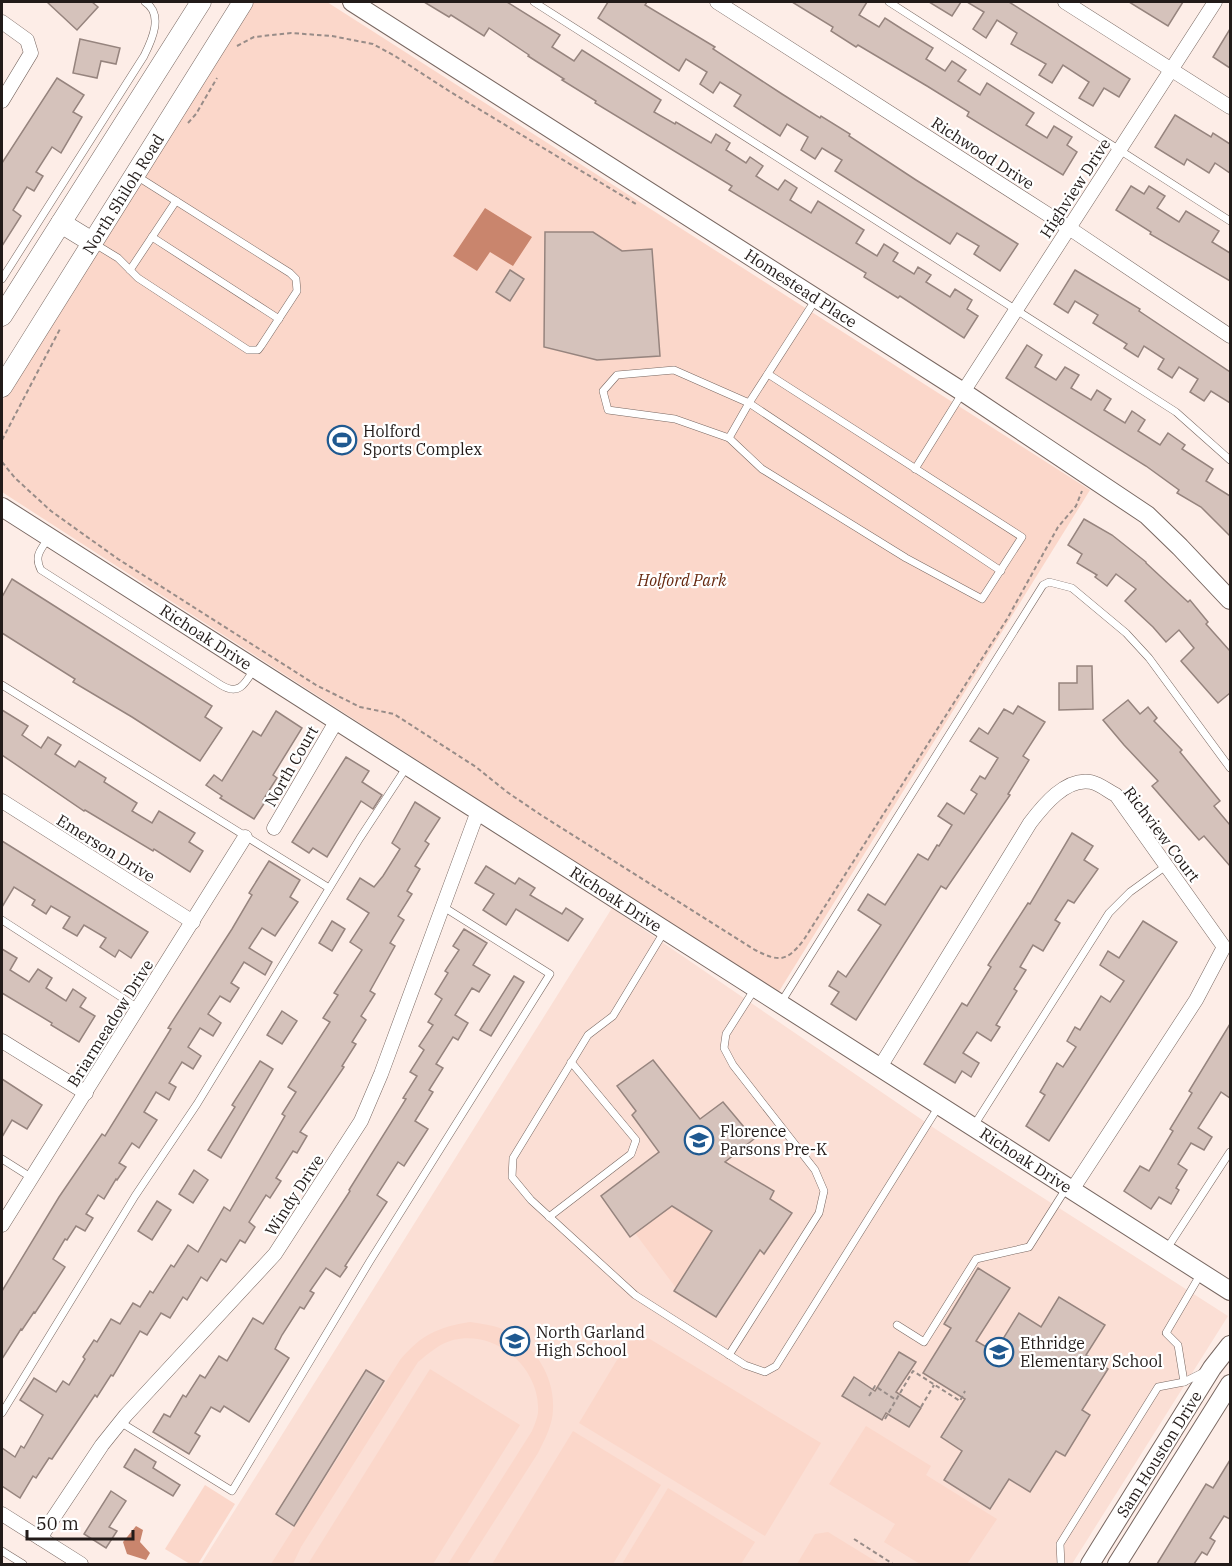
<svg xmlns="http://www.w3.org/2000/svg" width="1232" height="1566" viewBox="0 0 1232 1566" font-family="'IBM Plex Serif',serif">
	<rect width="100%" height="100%" fill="#fdede7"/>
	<path fill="#fbdfd5" d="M612,908L937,1130L1228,1316L1072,1564H201Z"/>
	<g fill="#fbd7ca">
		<path d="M253,2H327L1090,490L778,993L2,492V401Z"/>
		<path d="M672,1206L712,1231L676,1288L635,1233Z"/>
		<path d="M470,1322C477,1323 485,1324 493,1326C528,1335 555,1372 553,1409C553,1424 545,1439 538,1453L467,1564H448L532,1431C534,1426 537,1419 538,1413C541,1369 497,1329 453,1340C439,1344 429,1353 418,1362L301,1547L293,1564H271L400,1360C421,1335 438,1327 470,1322Z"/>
		<path d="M635,1330L821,1443L765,1536L579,1423Z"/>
		<path d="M430,1369L520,1425L433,1564H308Z"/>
		<path d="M866,1426L931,1466L926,1475L997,1519L967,1564H920L884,1542L895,1524L829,1484Z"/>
		<path d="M573,1431L661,1485L613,1564H492Z"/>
		<path d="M205,1485L235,1504L198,1564H190L165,1549Z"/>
		<path d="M668,1488L755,1542L741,1564H622Z"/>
		<path d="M828,1532L880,1564H797L815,1534Z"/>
	</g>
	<g fill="#c9856d">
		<path d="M485,208L532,237L513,266L490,252L477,271L453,256Z"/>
		<path d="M136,1526L143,1530L140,1542L150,1553L146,1560L127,1554L123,1542Z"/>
	</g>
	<g fill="#d5c2bb" stroke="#96847e" stroke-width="1.5">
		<path d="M47,2H92L98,7L77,30Z"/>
		<path d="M424,2H507L560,35L552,47L574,61L582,50L661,100L654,112L675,124L676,122L711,143L716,134L730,143L726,150L746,163L750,157L763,166L756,176L778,190L785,180L797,188L790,200L811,213L818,201L864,230L856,243L877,256L884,244L898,253L893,261L914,274L918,267L931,275L926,282L950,297L955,289L972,300L967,309L978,316L964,338L900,296L898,298L864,277L866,273L729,190L732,186L595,103L596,101L562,80L564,79L528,56L529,55L489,28L484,36L451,15L449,17Z"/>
		<path d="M608,2H647L645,5L715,47L713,49L782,94L820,118L821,116L850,134L849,136L916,180L1018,244L1000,271L974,254L979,246L957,233L950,244L835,171L842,160L822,148L815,159L801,150L808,137L787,124L780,136L734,106L741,95L720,82L713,93L700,84L707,72L686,59L679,71L598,18Z"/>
		<path d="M792,2H867L859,15L879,27L885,18L902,29L933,48L926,59L945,71L952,61L966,70L958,81L980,95L987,83L1034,113L1026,125L1047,138L1054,126L1072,137L1067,145L1077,152L1063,175L967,116L969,112L927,86L858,45L856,47L831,31L833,27Z"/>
		<path d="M929,2H961L952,16Z"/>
		<path d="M967,2H1009L1130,79L1119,97L1104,88L1093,106L1079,98L1089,82L1063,65L1052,83L1039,75L1046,64L1011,44L1017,33L997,20L986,38L973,29L984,12Z"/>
		<path d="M1129,2H1183L1168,26Z"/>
		<path d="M1230,29V68L1213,57Z"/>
		<path d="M80,39L120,48L116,64L101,61L97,78L73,73Z"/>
		<path d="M57,78L84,95L73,112L82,117L61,153L52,147L36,172L43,176L34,191L27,187L13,210L21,216L2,246V163Z"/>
		<path d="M1175,115L1211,137L1213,133L1230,144V173L1215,163L1209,173L1187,159L1184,165L1155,147Z"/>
		<path d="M1131,186L1144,194L1149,186L1165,196L1157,208L1179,222L1186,211L1219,231L1212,242L1230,253V281L1150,234L1151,232L1116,210Z"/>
		<path d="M545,232H593L622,251L652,249L660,356L597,360L544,347Z"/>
		<path d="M510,270L524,279L510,301L496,292Z"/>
		<path d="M1075,270L1140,309L1139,311L1230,372V403L1211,391L1204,401L1190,392L1198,379L1179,367L1172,378L1158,369L1164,359L1144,346L1138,357L1124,348L1127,344L1093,323L1098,315L1075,301L1068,313L1054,304Z"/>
		<path d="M1027,345L1042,355L1035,367L1056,380L1065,367L1079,375L1071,388L1091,400L1097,390L1111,399L1104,410L1125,423L1132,411L1145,420L1138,431L1160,445L1168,433L1185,445L1182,449L1213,469L1206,481L1230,496V536L1201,507L1177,493L1179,490L1146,466L1006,378Z"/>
		<path d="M1084,519L1112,535L1146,562V563L1188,602L1190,600L1208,622L1206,624L1230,651V693L1218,703L1181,661L1194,648L1179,630L1166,642L1153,627L1125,601L1136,589L1116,574L1107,586L1095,577L1097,575L1077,563L1082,554L1068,545Z"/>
		<path d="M12,579L212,706L205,717L222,728L200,761L132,717L73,682L75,679L2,633V597Z"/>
		<path d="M1077,666H1092L1093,709L1059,710V683H1077Z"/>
		<path d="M1128,700L1140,714L1148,707L1157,718L1154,721L1182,750L1180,752L1220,801L1214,806L1230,825V866L1204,836L1199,840L1152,786L1158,781L1124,745L1103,720Z"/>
		<path d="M1018,706L1045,722L1023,756L1029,760L1008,794L1010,795L946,889L941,886L856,1020L831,1004L839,992L829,986L838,971L846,977L881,925L858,910L868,894L885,905L918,854L928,860L937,845L939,846L952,825L938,816L947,803L964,814L977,794L971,790L980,776L985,779L998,758L970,741L979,728L988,734L1004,709L1013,714Z"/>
		<path d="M2,710L28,726L22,735L41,748L48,737L61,745L55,754L75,767L79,761L106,778L104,782L137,803L132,811L152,823L159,811L195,833L189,842L203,851L190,872L154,849L153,851L85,810L84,811L2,755Z"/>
		<path d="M276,711L302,728L273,775L277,778L263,800L265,802L254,819L220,798L222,796L206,785L214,775L222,781L253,731L261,736Z"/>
		<path d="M346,757L369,771L362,782L382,795L373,809L361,801L327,857L313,848L309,853L292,842Z"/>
		<path d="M415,802L440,818L425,841L429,844L415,866L420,869L407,891L412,894L398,916L404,920L390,943L395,946L370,991L375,994L361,1016L366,1020L352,1042L356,1044L342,1066L344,1067L300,1132L307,1136L297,1153L293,1151L276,1178L281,1181L270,1198L266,1195L249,1222L255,1227L245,1243L240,1240L226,1262L221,1259L207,1281L201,1277L187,1300L183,1297L170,1318L161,1313L147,1335L140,1331L113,1376L111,1375L97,1397L95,1395L52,1459L49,1458L36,1478L33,1476L20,1498L2,1486V1448L15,1457L21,1446L24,1448L43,1415L20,1400L34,1378L56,1392L63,1381L69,1385L85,1359L83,1357L94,1340L97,1342L111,1319L120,1324L133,1303L140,1307L150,1291L153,1293L171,1265L174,1267L188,1245L198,1252L224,1207L230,1211L285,1116L282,1114L296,1092L288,1087L330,1022L323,1018L338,995L334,993L362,950L350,942L369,913L347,899L360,878L374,887L383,876L400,849L392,843Z"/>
		<path d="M1072,833L1093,846L1084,860L1098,869L1074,903L1068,900L1055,920L1060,923L1043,951L1033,945L1020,967L1026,970L1014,989L1017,991L996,1025L1000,1027L991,1041L977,1032L963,1053L979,1063L971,1077L962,1071L955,1083L924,1064L962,1003L967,1006L991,967L988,965L1028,903L1030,904Z"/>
		<path d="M2,841L148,932L131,958L119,950L115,957L100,947L106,938L84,925L77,936L63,928L70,917L51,906L46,914L32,905L35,900L14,887L2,907Z"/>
		<path d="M269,861L300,880L290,897L298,902L275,936L262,928L249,948L272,962L265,975L244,962L231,983L239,988L230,1002L220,996L208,1014L221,1023L213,1036L200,1028L188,1047L201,1056L193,1069L182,1062L169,1083L176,1087L169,1100L156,1092L144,1112L157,1120L139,1148L132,1143L119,1163L126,1167L117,1180L116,1179L104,1199L98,1195L86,1214L93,1218L85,1231L76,1226L67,1240L65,1239L53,1259L65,1267L35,1313L34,1312L22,1330L21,1329L2,1359V1291L59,1197L102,1134L105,1136L131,1094L171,1029L168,1028L232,929L252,895L249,893Z"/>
		<path d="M486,866L515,884L519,878L535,888L530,895L562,914L566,908L583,919L568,941L516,909L506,925L483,910L494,894L475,883Z"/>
		<path d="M332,921L345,929L332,951L319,943Z"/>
		<path d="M1143,921L1177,942L1049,1141L1026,1126L1045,1095L1040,1092L1057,1063L1063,1067L1076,1047L1067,1041L1075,1027L1080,1030L1101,996L1110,1002L1124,981L1100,965L1108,951L1119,958Z"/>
		<path d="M464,929L487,943L473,965L490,975L479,992L472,988L455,1015L468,1023L458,1040L453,1037L436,1064L443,1068L429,1090L433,1092L415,1121L428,1129L404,1166L398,1162L377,1195L387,1202L345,1266L347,1267L340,1277L326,1268L310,1291L314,1293L304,1309L300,1307L282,1335L275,1349L289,1358L249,1422L224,1406L220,1412L211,1407L195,1433L200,1436L189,1454L153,1432L164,1414L170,1417L183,1395L186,1397L200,1375L205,1378L219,1356L227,1361L253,1318L263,1324L350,1191L349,1190L406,1099L403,1098L417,1076L410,1072L424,1050L419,1046L433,1025L428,1022L442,999L435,994L448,973L445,971L459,950L453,946Z"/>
		<path d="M2,949L17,958L10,970L29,982L38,969L52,978L46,988L66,1001L73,989L86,998L80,1007L95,1016L79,1042L51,1025L52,1023L2,993Z"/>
		<path d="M514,976L524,982L491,1036L480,1030Z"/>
		<path d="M282,1011L297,1021L282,1044L267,1035Z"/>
		<path d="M1230,1024V1098L1221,1092L1198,1128L1212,1137L1204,1150L1191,1143L1178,1164L1187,1170L1176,1188L1179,1190L1171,1204L1159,1197L1151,1209L1124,1191L1140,1166L1149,1171L1173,1131L1170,1129L1192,1093L1189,1091Z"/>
		<path d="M653,1060L700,1119L723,1102L754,1139L725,1162L774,1191L770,1199L792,1213L764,1254L760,1250L716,1317L674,1291L712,1231L672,1206L630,1237L601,1196L659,1152L632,1115L636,1111L617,1086Z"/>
		<path d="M260,1061L273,1069L221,1158L208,1150L235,1107L232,1105Z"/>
		<path d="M2,1079L42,1105L27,1129L12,1120L2,1137Z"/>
		<path d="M194,1170L208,1180L193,1203L179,1194Z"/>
		<path d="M157,1201L171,1210L152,1240L138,1231Z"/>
		<path d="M978,1268L1010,1288L976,1341L995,1352L1019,1313L1041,1327L1059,1297L1105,1325L1086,1355L1108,1369L1082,1410L1090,1415L1065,1456L1056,1451L1030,1492L1009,1479L990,1509L944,1480L962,1451L941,1437L965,1399L923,1373L951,1328L944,1324Z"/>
		<path d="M899,1352L916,1362L896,1392L921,1408L909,1427L886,1413L882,1420L842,1396L854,1377L875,1391Z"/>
		<path d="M366,1370L384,1381L294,1526L276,1514Z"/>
		<path d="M135,1449L156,1462L153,1468L180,1485L173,1496L124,1467Z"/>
		<path d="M1230,1460V1519L1224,1516L1210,1538L1215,1541L1207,1555L1202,1552L1194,1564H1157L1206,1484L1213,1488Z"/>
		<path d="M111,1491L126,1501L109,1527L117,1531L106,1548L84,1534Z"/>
	</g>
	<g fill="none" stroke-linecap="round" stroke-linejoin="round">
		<g stroke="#786761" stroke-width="8">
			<g id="service">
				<path d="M534,2L1176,412L1230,460"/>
				<path d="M889,2L1230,221"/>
				<path d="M152,237L279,319"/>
				<path d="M95,244L118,258L138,278L248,350H258L261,346L297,291L296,279L290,273L135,175"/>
				<path d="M130,270L176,201"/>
				<path d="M2,279L144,56C152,40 164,14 145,2"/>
				<path d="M816,299L749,403L674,370L617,375L603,391L608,410L675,419L729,438L749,403L1001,571"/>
				<path d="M729,438L762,469L906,558L982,599L1022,537L768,374"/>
				<path d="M915,469L963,392"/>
				<path d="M48,539C40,550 34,557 41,570L221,685C239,696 245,684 254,669"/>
				<path d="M2,685L329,888"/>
				<path d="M2,920L138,1008"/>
				<path d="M664,932L613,1016L588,1035L513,1158L512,1177L531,1200L635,1295L745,1365L765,1372L776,1366L939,1106"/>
				<path d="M780,1004L1043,585L1049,582L1072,588L1126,633L1149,658L1230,768"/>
				<path d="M973,1127L1109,913L1130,892L1166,866"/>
				<path d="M2,1159L32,1178"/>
				<path d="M549,1217L631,1154L636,1140L571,1062"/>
				<path d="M1166,1250L1230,1152"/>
				<path d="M897,1325L924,1342L976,1259L1029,1247L1067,1187"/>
				<path d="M729,1355L819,1213L824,1191L815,1170L733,1065L724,1048L726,1034L754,990"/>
				<path d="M1184,1382L1178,1345L1166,1333L1200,1275"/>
				<path d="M2,1413L135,1196L197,1104L360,838L406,768"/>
				<path d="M120,1422L232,1491L370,1261L550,974L442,906"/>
				<path d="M2,1551L23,1564"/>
				<path d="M1061,1564L1060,1544L1158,1387L1184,1382L1204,1372"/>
			</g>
		</g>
		<g stroke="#786761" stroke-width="15">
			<g id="minor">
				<path d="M717,2L1069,228L1230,336"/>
				<path d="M1065,2L1230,107"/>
				<path d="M2,22L27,40L31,53L2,101"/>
				<path d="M963,392L1215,2"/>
				<path d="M2,801L193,922"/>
				<path d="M274,828L337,720"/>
				<path d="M2,1041L86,1093"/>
				<path d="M880,1067L1030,823C1043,806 1066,777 1091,782C1100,784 1108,791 1116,795L1224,947L1196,1000L1072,1190"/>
				<path d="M2,1225L245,837"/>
				<path d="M2,1514L81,1564"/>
				<path d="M40,1538L102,1445L126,1415L275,1254L361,1121L381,1074L478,811"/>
			</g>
		</g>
		<g stroke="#786761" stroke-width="20">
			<g id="tertiary">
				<path d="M352,2L963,392L1147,515L1180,547L1230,600"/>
				<path d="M2,507L1230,1291"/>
				<path d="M1090,1564L1212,1368L1230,1345"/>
				<path d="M1117,1564L1230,1384"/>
			</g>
		</g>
		<g stroke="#786761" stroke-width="21">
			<g id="secondary">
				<path d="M61,223L92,242"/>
				<path d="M2,316L201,2"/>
				<path d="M2,387L243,2"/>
			</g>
		</g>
		<g stroke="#988c88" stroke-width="2" stroke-dasharray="4.5 3" stroke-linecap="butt">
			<path d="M237,46L254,37L291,33L332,36L373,44L395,56L449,91L636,204"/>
			<path d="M188,123L196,114L217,78"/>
			<path d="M2,440L60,329"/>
			<path d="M2,462L15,478L51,511L118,559L316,685L360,707L394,714L476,767L507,792L541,815L755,950C779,962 786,962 803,941L1007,619L1058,527L1076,506L1082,491"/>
			<path d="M869,1396L875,1386L896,1400L913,1371L960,1401L965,1391"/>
			<path d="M921,1407L934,1385"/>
			<path d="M885,1419L896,1400"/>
			<path d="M854,1539L893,1564"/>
		</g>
		<use href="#service" stroke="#fff" stroke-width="7"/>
		<use href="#minor" stroke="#fff" stroke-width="14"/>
		<use href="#tertiary" stroke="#fff" stroke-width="18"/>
		<use href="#secondary" stroke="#fff" stroke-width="20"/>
	</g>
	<defs>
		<g id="stadium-ring" transform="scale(1.5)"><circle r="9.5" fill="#fff" stroke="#1f5990" stroke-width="1.5"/><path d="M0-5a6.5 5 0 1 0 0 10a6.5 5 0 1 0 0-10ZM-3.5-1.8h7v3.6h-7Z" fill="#1f5990"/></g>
		<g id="school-ring" transform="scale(1.5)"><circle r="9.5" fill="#fff" stroke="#1f5990" stroke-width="1.5"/><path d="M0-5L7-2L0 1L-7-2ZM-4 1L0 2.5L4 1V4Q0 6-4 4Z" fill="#1f5990"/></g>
	</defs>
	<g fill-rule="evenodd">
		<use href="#stadium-ring" x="342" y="440"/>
		<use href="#school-ring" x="699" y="1140"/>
		<use href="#school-ring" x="515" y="1341"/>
		<use href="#school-ring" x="999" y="1352"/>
	</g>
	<g text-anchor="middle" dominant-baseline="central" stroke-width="4.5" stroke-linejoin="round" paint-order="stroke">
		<g font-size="16" fill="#221b19" stroke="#fff">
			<text transform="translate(983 153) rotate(33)">Richwood Drive</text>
			<text transform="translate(1075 188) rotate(-57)">Highview Drive</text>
			<text transform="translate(123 194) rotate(-58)">North Shiloh Road</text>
			<text transform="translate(801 288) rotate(33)">Homestead Place</text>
			<text transform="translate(206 637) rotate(33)">Richoak Drive</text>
			<text transform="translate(291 766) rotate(-60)">North Court</text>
			<text transform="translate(1162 834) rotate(53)">Richview Court</text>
			<text transform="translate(106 848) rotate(32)">Emerson Drive</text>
			<text transform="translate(616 899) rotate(33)">Richoak Drive</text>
			<text transform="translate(110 1023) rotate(-58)">Briarmeadow Drive</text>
			<text transform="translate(1026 1160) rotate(33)">Richoak Drive</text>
			<text transform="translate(294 1195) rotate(-57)">Windy Drive</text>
			<text transform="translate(1159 1454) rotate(-58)">Sam Houston Drive</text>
		</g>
		<g font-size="16" fill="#221b19" stroke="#fff" text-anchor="start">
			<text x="363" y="431">Holford<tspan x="363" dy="18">Sports Complex</tspan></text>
			<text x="720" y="1131">Florence<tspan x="720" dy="18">Parsons Pre-K</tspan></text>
			<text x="536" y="1332">North Garland<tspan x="536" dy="18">High School</tspan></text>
			<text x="1020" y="1343">Ethridge<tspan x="1020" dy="18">Elementary School</tspan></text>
		</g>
		<g font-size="16" font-style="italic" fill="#672910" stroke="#fff">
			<text x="682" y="580">Holford Park</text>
		</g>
	</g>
	<rect width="1232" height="1566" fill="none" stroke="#221b19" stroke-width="6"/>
	<path d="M27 1530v9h106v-9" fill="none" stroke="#221b19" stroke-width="3"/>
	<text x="36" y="1530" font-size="18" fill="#221b19" stroke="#ffffff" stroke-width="4.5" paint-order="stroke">50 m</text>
</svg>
